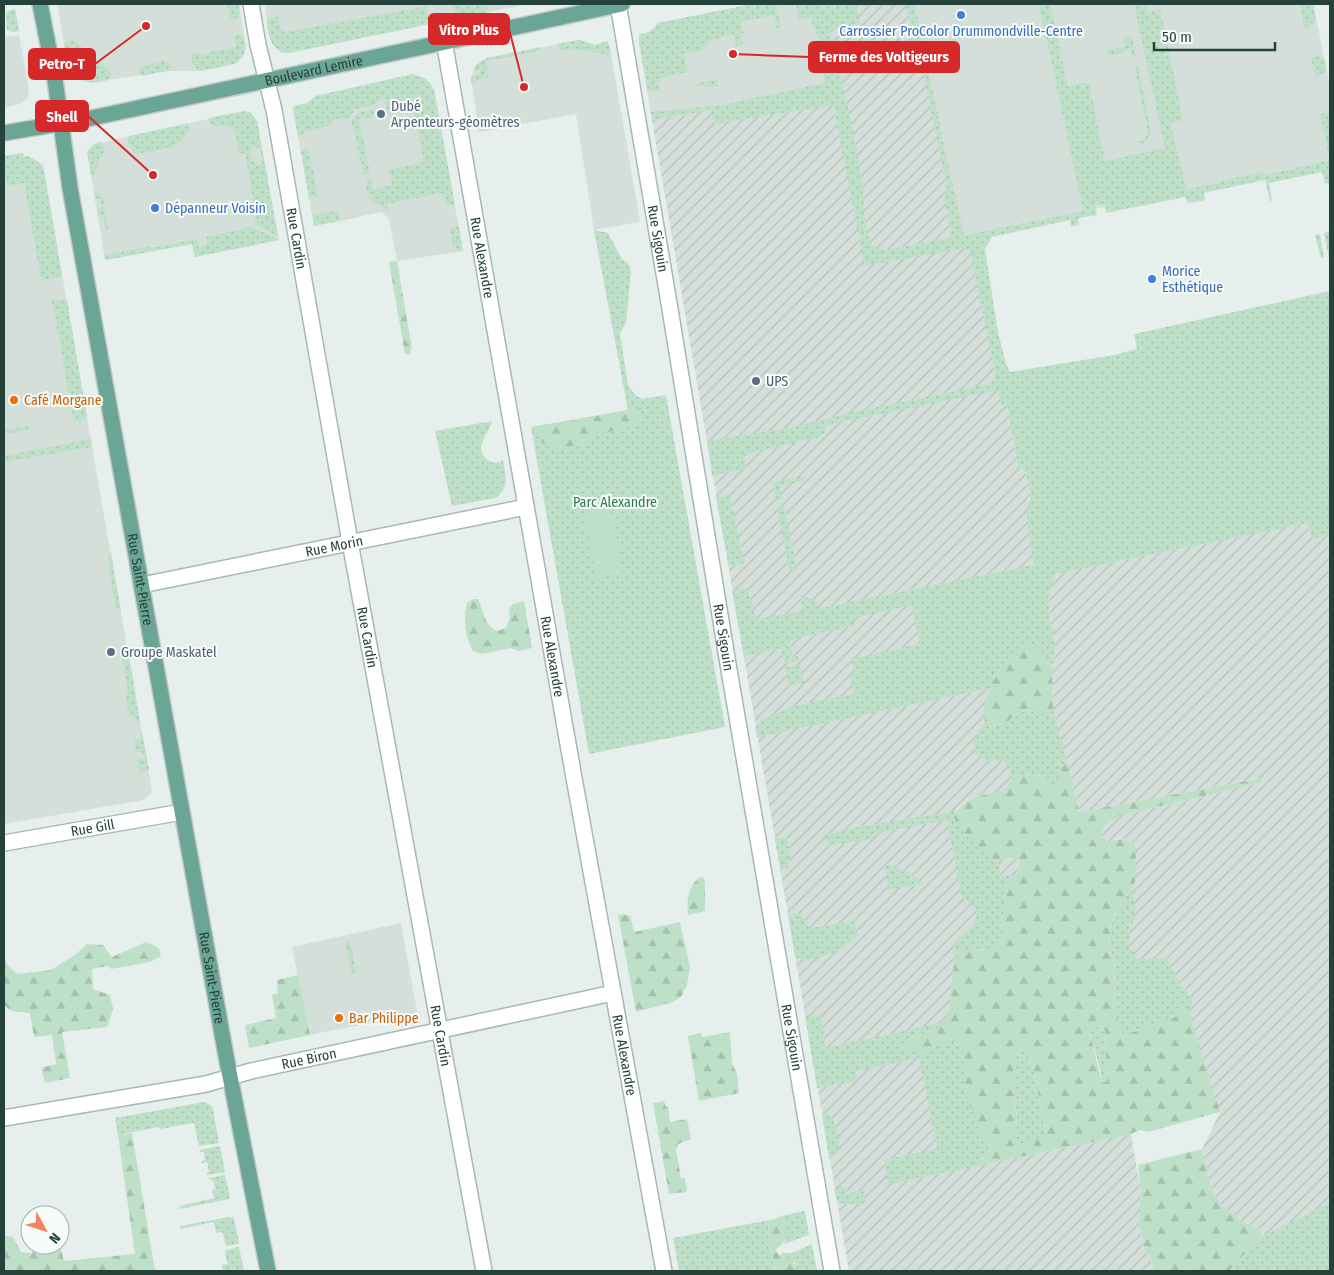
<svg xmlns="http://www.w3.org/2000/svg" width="1334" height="1275" viewBox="0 0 1334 1275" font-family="'Fira Sans Condensed',sans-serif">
	<defs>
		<pattern id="industrial-furrows" width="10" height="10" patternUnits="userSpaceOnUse" patternTransform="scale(1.25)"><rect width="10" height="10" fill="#d4dfda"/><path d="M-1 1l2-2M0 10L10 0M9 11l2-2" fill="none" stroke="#b6c1bc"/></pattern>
		<pattern id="grass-dots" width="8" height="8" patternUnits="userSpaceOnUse" patternTransform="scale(1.25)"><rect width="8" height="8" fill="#bfe0c8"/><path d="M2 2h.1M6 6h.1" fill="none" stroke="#a4c1ad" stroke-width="1.8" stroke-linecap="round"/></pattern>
		<pattern id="forest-firs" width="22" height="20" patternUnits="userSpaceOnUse" patternTransform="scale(1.25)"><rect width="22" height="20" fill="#bfe0c8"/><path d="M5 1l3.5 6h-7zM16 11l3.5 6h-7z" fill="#a4c1ad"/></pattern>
	</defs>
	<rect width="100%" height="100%" fill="#e6efeb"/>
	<g fill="#d4dfda">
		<path d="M57,4H239L245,41L244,55L235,64L201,71H167L89,83L75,76L67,62Z"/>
		<path d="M265,4H529L288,53L280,52L270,40Z"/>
		<path d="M753,4H808L828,90L652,120L639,43V34H648L652,31L658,23Z"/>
		<path d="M915,4H1313L1330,85V160L1265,175L963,235Z"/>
		<path d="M19,35L29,90L28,97L24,101L20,104L4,108V37Z"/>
		<path d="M580,40L596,45L607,41L610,47L640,222L594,230L576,114L479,132L471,77L476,65L487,58Z"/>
		<path d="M413,74L426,79L434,89L463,251L397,261L389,219L381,212L314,226L293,109L294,106L307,103L316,96Z"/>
		<path d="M245,111L251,113L257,121L279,240L195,257L192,244L105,260L87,152L94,144Z"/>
		<path d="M23,153L24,156H28L43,165L152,791L151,794L144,800L4,824V156Z"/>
		<path d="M401,923L417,1011L413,1014L310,1035L292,947Z"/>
	</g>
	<path fill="url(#industrial-furrows)" d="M808,4H915L965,240L970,251L976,275L995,372V379L998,390L1007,405L1018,468L1025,471L1031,496L1028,498L1034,565L1056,650L1051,627L1049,597L1050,584L1056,574L1330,518V1202L1259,1238L1261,1233L1258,1228L1245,1223L1221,1205L1212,1190L1202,1149L1220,1112L1126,1035L1130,841L1119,838L1107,843L1101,834L1105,825L1120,816L1262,782L1263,778L1079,812L1053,710L1052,675L991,688L1012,777L1006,791L980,795L965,802L957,809L954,818L1009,857L1020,861L1018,873L1007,886L951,994L948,1015L960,1038L982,1165L1131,1134L1141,1194L1139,1223L1145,1250L1151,1257L1153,1271H849L652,120L828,90Z"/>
	<g fill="url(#grass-dots)" fill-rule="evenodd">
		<path d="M227,4H239V16L236,19L232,20L230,18Z"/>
		<path d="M453,4H486L488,12L461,18L456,14Z"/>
		<path d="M753,4H776L781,26L778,28H776L773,15L741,22L743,33L741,35L743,45L736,47L733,35L709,41V45L705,46V49L684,54L688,72L663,78L659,81L658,89L648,92L639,43V34C649,33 652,31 658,23Z"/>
		<path d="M796,4H856L860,23L830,29L837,72H840C848,108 857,145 862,182C864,197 864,232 871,244C874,248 880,249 885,250L949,238L951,232L944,194L947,189L923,69L920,70L906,4H915L944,148L964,235L1083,211L1039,4H1050L1068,86L1089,82L1105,161L1165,148L1134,4H1146L1148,12L1160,9L1183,120L1170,123L1187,190L1260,172L1265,175L1330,160L1320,114L1322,113L1330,114V184L1325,183L1322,172L1269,183L1272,201H1270L1265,180L1204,193L1205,199L1203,201L1188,203L1185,197L1106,213L1104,204L1095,205L1097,215L1078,218L1079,225L1071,227L1070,220L992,237L985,249L998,332L1006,364L1010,372L1114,355L1137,349L1134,334L1330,291V535L1312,539L1307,523L1056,574C1040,603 1057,632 1055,661L1051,665L1037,646L1009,657L1000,669L991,688L757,737L755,728C771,706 828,700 854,694L850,674L854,673L851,659L920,644L911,605L853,618L854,626L795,638V640L790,641L793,657L798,656L799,660L785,664L781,649L744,656L732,591L748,588L756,619L803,611L800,596L813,599L821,608L1034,565C1032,549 1022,509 1031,496L1025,471L1018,468L1007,405H1001L998,390L826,425L825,433L817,438L744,454L746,469L712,475L707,441L788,428L859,411L990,384L995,379V372L970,251L965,248L863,266V257L833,105L714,124L711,110L652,120L651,112L722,105L825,83L821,64L825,63L822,52H819L816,42L819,41L817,29L814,30L811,17L798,19Z"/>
		<path d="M1300,4H1313L1316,19L1309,27L1304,28Z"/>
		<path d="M426,5L430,24L288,53C270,51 268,35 267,19L278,16L281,30L285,32L417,8Z"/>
		<path d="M15,9L19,31L14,32L7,30L6,12Z"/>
		<path d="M237,34H241C249,45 246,56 235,64L201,71C193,68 192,62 191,54L198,53L199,55L236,47L233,36Z"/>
		<path d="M1132,37L1136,56H1133L1130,47L1124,52L1108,56L1107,50L1125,47L1124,39Z"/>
		<path d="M72,38L109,70L111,73L108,80C76,88 69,74 64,45ZM76,49H80L87,60C85,63 79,65 75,63L71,54L72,50ZM85,67L94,69L98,73L96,76L86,75L84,72Z"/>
		<path d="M580,40L596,45L607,41L610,47V53L607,55L582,50H561L556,44Z"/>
		<path d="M541,47L539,51L486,61L489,77L471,83V77L480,74L481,69L473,70L476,65L487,58Z"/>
		<path d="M1318,56C1330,60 1328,77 1315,76L1311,58Z"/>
		<path d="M166,61L171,63V66L167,71L141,76L138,71L141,66Z"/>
		<path d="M1138,67L1151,132L1147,140L1140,145L1138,142L1145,138L1148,132L1135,69Z"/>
		<path d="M413,74L426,79L434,89L455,205L446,206L443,193L387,204L388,210L369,199L365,179L374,177V178L371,179L373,189L392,185L389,170L424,162L413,109L386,115L384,108H387L385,100L382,99L371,106L355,109L349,118L333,120L330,126L305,131L303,135L298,137L293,109L294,106L307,103L316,96Z"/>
		<path d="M717,79L718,87L696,86L695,84Z"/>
		<path d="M373,110L374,116L359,120L370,173L364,175L351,121L358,113Z"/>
		<path d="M245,111L251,113L257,121L278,236L254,224L256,216L245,153L239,154C236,137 237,122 215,127L210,123L209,118ZM255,147L259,148L261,151L262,164L259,165C252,163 251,157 250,150Z"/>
		<path d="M189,123C189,151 155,150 135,154L127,143L129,136Z"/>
		<path d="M101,142L105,149L94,174L91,175L87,152L94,144Z"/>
		<path d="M301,150H306L309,152L318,195L317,197L309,198Z"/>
		<path d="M23,153L24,156H28L43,165L62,275L61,277L41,280L24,183L8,186L6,184L4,173V156Z"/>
		<path d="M94,193L102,194L108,228L106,229L103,215L98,216L97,209L102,208L100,198L95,199Z"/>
		<path d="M334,211L338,212L340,220L359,216V217L314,226L313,215Z"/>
		<path d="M458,226L459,227L463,251H459L453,245L450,229Z"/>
		<path d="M252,227L279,240L195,257L192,244L105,260L104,255L146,247L151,248L197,239L199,247L207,244L206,237Z"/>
		<path d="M594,230L608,233L622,259L628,263L631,272L626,322L620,334L628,385L635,395L642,399L666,395L725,727L589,754L531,427L628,410Z"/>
		<path d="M1330,231V264L1324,233Z"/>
		<path d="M1320,234L1324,258H1321L1315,235Z"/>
		<path d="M64,299L67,300L87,417L84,420L74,422L52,301Z"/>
		<path d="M492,421C489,434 472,449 488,460C493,464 497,463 503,460C506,476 510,487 496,498L452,506L435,431Z"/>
		<path d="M27,426L29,427L28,430L4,434V430Z"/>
		<path d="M91,439L92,447L4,462V456Z"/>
		<path d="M804,476L805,480L780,486L782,499L775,501L773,482Z"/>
		<path d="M729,495L730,497L744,562L742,564L729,566L716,498Z"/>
		<path d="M784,507L797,570L790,572L777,509Z"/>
		<path d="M111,553L121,611L115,606L108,560V555Z"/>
		<path d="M128,650L140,721L137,722L135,718L129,716L125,693L128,692L122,657L126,652L125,651Z"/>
		<path d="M800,665L804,683L789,686L785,667Z"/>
		<path d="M1027,710L1038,714L1053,710L1067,762L1061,768V781L1055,787L1047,786L1040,776L1023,774L1012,777L1011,772L1004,761H987L975,753L974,740L985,722L992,726L1005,724L1017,714Z"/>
		<path d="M140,732H142L149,770L139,772L137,760L145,759V755L142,752H136L134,740L141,738Z"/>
		<path d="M956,811L954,818L984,853L999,862L1000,875H1017L1007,886L1002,921L1004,938L1000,945L988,950L963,951L954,963C954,957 953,951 954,946C957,931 975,937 977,910L962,896L960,890L947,820L873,834V839L828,845L827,835L852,828Z"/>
		<path d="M787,838L791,857L788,868H780L775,839Z"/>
		<path d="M884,864C898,869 913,871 922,884L889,890Z"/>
		<path d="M1131,889L1136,906L1128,945L1137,959L1167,958L1179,983L1193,999L1189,1012L1181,1010L1175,1017L1126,1035L1118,1031L1113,960L1109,941L1113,918Z"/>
		<path d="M788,914H801L810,928L855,921L857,936C845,949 812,966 795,957Z"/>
		<path d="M350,940L356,972L351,973L345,942Z"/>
		<path d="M805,1016H814L821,1019L826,1048L943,1022L940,1028L911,1037L905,1042C908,1051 913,1055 922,1054L927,1048L960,1038L979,1129L989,1143L990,1153L981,1160L982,1165L888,1184L884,1160L937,1148L919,1058L856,1071V1081L817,1088Z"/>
		<path d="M1093,1024L1105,1031L1107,1081L1102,1083L1100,1069L1089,1029Z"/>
		<path d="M1020,1049L1027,1052L1033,1068L1046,1134C1036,1141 1029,1146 1016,1142C1021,1116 1005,1070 1020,1049Z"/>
		<path d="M204,1102L211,1105L213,1109L219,1143L199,1146L194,1123L161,1129L158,1127L118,1135L115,1118Z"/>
		<path d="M826,1112C838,1120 846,1153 829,1159L822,1114Z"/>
		<path d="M220,1146L225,1172L207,1175V1172H209L207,1162L202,1163V1161L205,1160L204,1152H200V1150Z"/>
		<path d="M225,1175L230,1197L229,1199L180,1209L179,1206L214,1198L212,1190L215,1189L214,1182L208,1178Z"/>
		<path d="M842,1186L847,1190L848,1194L863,1190L866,1203L848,1204L837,1202L834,1188Z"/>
		<path d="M1330,1202V1271H1229L1259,1238Z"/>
		<path d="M805,1211L809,1235L784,1244C789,1233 787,1226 781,1216Z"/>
		<path d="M229,1217L234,1218L239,1244L226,1246L223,1233L221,1232L216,1233L214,1222L180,1229V1226Z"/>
		<path d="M775,1219L768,1222L769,1240L775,1271H679L673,1238Z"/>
		<path d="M812,1244L817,1271H797L795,1263L780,1256L783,1253H792Z"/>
		<path d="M239,1247L244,1271H223L222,1265L228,1264L225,1255L226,1250Z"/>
	</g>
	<g fill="url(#forest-firs)" fill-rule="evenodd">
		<path d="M397,261L412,349L410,350L411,354H405L389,262Z"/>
		<path d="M641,408L642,424L596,435C585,448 561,454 545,444C540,440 538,433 536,427Z"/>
		<path d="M473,599H478C485,612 483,625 498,631L507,627L510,617L509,609L513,604L524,601L532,648L519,651L511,648L482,654L473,651C465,636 463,621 467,603Z"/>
		<path d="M1020,646H1037L1052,666L1053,710L1038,714L1027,710L1017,714L1005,724L992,726L985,722C980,696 1002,663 1020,646Z"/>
		<path d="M1067,762L1079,812L1263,778L1262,782L1120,816L1105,825L1101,834L1107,843C1121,838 1126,836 1136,848L1135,882L1113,918L1109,941L1113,960L1118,1031L1126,1035L1175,1017L1181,1010L1189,1012L1220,1112L1148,1132L1140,1130L1131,1134L982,1165L981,1161L990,1152L989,1143L979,1129L967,1097L960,1039L927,1048L922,1054C913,1055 908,1051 905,1042L911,1037L940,1027L948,1014L954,963L963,951L988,950L1000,945L1004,938L1002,921L1007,886L1018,873L1020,861L1009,857L999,862C979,851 965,837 954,818C962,796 986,794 1005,791L1012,777L1023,774L1040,776L1047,786L1055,787L1061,781V768ZM1093,1024L1105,1031L1107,1081L1102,1083L1089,1029ZM1020,1049L1027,1052L1033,1068L1046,1133C1037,1141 1028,1146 1016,1142C1021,1117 1005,1069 1020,1049Z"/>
		<path d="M699,877L704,878L705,883V911L688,915C686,900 688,888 699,877Z"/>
		<path d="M623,914L630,916L634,932L680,922L690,967L687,985L681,997L673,1002L636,1012L618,915Z"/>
		<path d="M146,942L159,948L161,956L150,962L111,969L108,966L92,969L93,989L110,995L113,1009L107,1027L62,1032L70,1078L45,1083L41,1068L56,1064L52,1035L34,1037L30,1013L11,1011L4,1005V957L7,964L17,974L51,970L75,955L87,944L103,945L112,957Z"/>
		<path d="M298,975L310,1035L249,1048L245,1025L276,1018L272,995L278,993L277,980Z"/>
		<path d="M730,1032L732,1063L737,1074L739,1093L699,1101L688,1036L701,1033L702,1037Z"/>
		<path d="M664,1101L666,1107H668L670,1122L687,1119L691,1139L678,1144L676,1150L681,1178H685L687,1192L669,1194L653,1103Z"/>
		<path d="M132,1133L155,1271H4V1236L13,1237L21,1252L31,1253L41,1245H58L61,1249L64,1261L135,1254L118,1135Z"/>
		<path d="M1202,1149L1212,1190L1221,1205L1245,1223L1258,1228L1262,1233L1259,1238L1229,1271H1153L1151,1257L1145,1250L1139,1223L1141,1194L1138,1165Z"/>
		<path d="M781,1216C792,1232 789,1240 775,1250L780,1256C790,1258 794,1261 797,1271H775L769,1240L768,1222Z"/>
	</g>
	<path fill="#bfe0c8" d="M610,501L623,574L596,579L583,506Z"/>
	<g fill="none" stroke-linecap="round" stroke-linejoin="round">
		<g stroke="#a8b8b2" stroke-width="18">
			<g id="minor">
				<path id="s1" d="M251,4L258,45L274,110L350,542L484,1271"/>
				<path id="s2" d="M618,4L668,297L729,670L832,1271"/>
				<path id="s3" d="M444,41L574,778L664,1271"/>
				<path id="s4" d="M142,585L526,507"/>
				<path id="s5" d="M4,843L182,812"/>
				<path id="s6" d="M4,1118L206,1084L251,1071L613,993"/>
			</g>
		</g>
		<g stroke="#c2cac8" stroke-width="18">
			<g id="major">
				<path id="s7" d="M40,4L55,80L70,188L226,1056L268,1271"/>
				<path id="s8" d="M4,133L87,119L622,4"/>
			</g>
		</g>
		<use href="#minor" stroke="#fff" stroke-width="15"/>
		<use href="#major" stroke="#6aa596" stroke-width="15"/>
	</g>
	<g fill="#3f7fe0" stroke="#f7fbf9" stroke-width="2">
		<circle cx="961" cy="15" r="5"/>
		<circle cx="155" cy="208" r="5"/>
		<circle cx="1152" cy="279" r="5"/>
	</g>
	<g fill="#5c6f8a" stroke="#f7fbf9" stroke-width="2">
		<circle cx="381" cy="114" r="5"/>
		<circle cx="756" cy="381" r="5"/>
		<circle cx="111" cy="652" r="5"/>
	</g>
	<g fill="#e8710a" stroke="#f7fbf9" stroke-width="2">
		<circle cx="14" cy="400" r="5"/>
		<circle cx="339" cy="1018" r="5"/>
	</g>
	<g text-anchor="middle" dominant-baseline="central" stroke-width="4" stroke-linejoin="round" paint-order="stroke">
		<g font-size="14" fill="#366cbe" stroke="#f7fbf9" text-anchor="start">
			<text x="961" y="31" text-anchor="middle">Carrossier ProColor Drummondville-Centre</text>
			<text x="165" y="208">Dépanneur Voisin</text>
			<text x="1162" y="271">Morice<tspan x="1162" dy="16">Esthétique</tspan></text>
		</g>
		<g font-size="14" fill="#24423a" stroke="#f7fbf9">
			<text stroke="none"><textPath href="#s8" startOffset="316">Boulevard Lemire</textPath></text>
			<text stroke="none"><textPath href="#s2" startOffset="238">Rue Sigouin</textPath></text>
			<text stroke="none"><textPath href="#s1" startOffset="239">Rue Cardin</textPath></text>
			<text stroke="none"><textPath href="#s3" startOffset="220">Rue Alexandre</textPath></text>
			<text stroke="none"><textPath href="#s4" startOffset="196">Rue Morin</textPath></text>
			<text stroke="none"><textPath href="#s7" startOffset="584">Rue Saint-Pierre</textPath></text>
			<text stroke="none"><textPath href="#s1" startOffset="644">Rue Cardin</textPath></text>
			<text stroke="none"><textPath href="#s2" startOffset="642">Rue Sigouin</textPath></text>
			<text stroke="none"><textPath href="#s3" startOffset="625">Rue Alexandre</textPath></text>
			<text stroke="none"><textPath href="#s5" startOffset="90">Rue Gill</textPath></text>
			<text stroke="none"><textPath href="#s7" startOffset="989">Rue Saint-Pierre</textPath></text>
			<text stroke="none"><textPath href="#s1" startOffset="1049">Rue Cardin</textPath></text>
			<text stroke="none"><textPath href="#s2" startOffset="1048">Rue Sigouin</textPath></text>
			<text stroke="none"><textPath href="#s3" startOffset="1030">Rue Alexandre</textPath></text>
			<text stroke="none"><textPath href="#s6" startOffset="311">Rue Biron</textPath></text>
		</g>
		<g font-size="14" fill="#4e5e75" stroke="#f7fbf9" text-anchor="start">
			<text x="391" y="106">Dubé<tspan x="391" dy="16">Arpenteurs-géomètres</tspan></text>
			<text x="766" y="381">UPS</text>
			<text x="121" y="652">Groupe Maskatel</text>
		</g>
		<g font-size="14" fill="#c56008" stroke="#f7fbf9" text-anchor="start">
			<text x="24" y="400">Café Morgane</text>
			<text x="349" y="1018">Bar Philippe</text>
		</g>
		<g font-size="14" fill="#2d7a4b" stroke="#f7fbf9">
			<text x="615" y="502">Parc Alexandre</text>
		</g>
	</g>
	<path fill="none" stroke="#d62828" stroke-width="2" d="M524 87L509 29M733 54L809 57M146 26L95 64M153 175L88 116"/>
	<g fill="#d62828" stroke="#f7fbf9" stroke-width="2">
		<circle cx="524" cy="87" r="5"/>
		<circle cx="733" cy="54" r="5"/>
		<circle cx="146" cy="26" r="5"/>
		<circle cx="153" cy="175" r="5"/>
	</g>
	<g fill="#d62828" stroke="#d62828" stroke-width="2">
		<rect x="429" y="14" width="80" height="30" rx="5"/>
		<rect x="809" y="42" width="150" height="30" rx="5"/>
		<rect x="29" y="49" width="66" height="30" rx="5"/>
		<rect x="36" y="101" width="52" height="30" rx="5"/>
	</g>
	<g font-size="15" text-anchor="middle" font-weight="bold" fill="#fff">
		<text x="469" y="35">Vitro Plus</text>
		<text x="884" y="62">Ferme des Voltigeurs</text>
		<text x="62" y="69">Petro-T</text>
		<text x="62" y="122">Shell</text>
	</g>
	<rect width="1334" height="1275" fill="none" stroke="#24423a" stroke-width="10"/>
	<g transform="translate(45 1230) rotate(130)"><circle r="24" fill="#f7fbf9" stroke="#a3b1ad"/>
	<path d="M0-4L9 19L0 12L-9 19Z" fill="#f4845f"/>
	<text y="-8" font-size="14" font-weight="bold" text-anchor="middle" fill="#24423a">N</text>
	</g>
	<path d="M1154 42v8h121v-8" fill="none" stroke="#24423a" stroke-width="2.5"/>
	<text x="1162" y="42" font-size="15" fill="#24423a" stroke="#f7fbf9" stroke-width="4" paint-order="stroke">50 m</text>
</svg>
